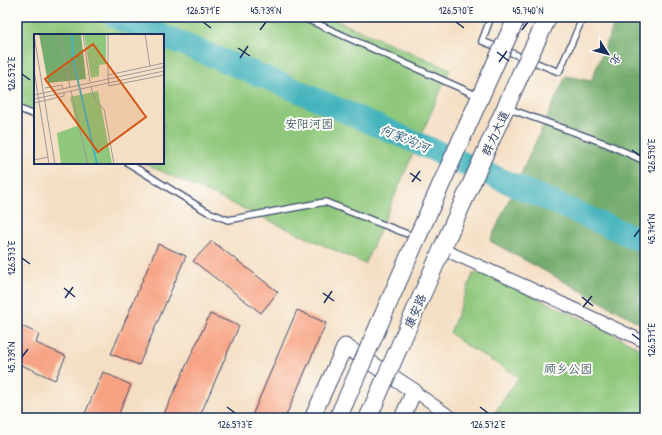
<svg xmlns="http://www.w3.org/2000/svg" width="662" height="435" viewBox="0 0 662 435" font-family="'Patrick Hand','LXGW WenKai TC',sans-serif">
	<rect width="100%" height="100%" fill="#fdfcf7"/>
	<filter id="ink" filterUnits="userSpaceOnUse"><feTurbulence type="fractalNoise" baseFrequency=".025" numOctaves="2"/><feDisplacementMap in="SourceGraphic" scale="8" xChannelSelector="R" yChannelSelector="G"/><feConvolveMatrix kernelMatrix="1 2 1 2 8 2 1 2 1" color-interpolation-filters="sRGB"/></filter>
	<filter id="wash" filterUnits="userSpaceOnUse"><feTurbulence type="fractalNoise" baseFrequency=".012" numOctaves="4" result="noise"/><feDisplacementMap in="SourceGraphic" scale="16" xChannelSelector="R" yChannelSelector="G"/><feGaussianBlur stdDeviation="0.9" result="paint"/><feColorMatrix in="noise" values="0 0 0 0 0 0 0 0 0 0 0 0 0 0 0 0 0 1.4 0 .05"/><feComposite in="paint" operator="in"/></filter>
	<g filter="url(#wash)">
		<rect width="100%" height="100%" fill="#f4dfc4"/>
		<g fill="#8fc87c" stroke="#557c6d">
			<path d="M17,17H328L450,69L365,264L143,163H163V35H35V114L17,105Z"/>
			<path d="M482,273L602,328L645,351V418H491L519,377L464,344L450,333L473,274Z"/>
		</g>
		<path fill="#73ac6c" stroke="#476e65" d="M617,17H645V326L490,241L566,76L591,81Z"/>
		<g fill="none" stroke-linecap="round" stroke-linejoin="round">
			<g stroke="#44b3bd" stroke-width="23">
				<path d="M115,17L160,35"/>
				<path d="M163,36L286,86L645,242"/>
			</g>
		</g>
		<g id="blocks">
			<g fill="#f7a383">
				<path d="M212,241L278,292L261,313L193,261Z"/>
				<path d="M158,244L186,256L139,365L111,354Z"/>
				<path d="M297,310L326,323L285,418H251Z"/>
				<path d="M210,314L239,326L199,418H162Z"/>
				<path d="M17,324L39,334L36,343L66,356L55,380L17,363Z"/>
				<path d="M103,372L131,385L117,418H83Z"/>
			</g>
		</g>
	</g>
	<g filter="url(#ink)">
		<use href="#blocks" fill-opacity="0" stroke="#3c496d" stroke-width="1"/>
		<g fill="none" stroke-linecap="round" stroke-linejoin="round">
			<g stroke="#3c496d" stroke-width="8">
				<g id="lane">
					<path d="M302,17L478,96"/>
					<path d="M491,17L482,41L559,72L583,17"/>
					<path d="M17,108L35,115"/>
					<path d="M507,108L607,144L645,161"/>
					<path d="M128,163L206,211L228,220L325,202L415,237"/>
				</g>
			</g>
			<g stroke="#3c496d" stroke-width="13">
				<g id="street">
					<path d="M442,249L526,286L645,342"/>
					<path d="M414,391L453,418"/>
				</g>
			</g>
			<g stroke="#3c496d" stroke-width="17">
				<path id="secondary" d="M312,418L345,346L414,391L402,418"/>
			</g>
			<g stroke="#3c496d" stroke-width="19">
				<g id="primary">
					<path d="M417,238L496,62"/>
					<path d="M442,249L521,73"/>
				</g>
			</g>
			<use href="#lane" stroke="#fff" stroke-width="5.5"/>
			<use href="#street" stroke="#fff" stroke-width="11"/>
			<use href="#secondary" stroke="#fff" stroke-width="15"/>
			<use href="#primary" stroke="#fff" stroke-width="17"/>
			<g stroke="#3c496d" stroke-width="19" stroke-linecap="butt">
				<g id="primary-bridge">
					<path d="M496,62L517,17"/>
					<path d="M521,73L548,17"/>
					<path d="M338,418L417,238"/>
					<path d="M368,418L442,249"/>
				</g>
			</g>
			<use href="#primary-bridge" stroke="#fff" stroke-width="17"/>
		</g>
	</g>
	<path fill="none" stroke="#1b2f5e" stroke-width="1.5" d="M203,22L211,28M456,22L464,28M260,30L266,22M522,30L528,22M238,48L250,56M497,52L509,61M240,58L248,46M499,62L507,51M22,74L30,80M632,150L640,156M410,173L421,181M412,182L420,171M634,237L640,229M22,258L30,264M64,288L75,297M323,293L334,301M582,297L593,306M65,298L73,287M324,303L332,291M583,307L592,296M632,334L640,340M22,357L28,349M227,407L235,413M480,407L488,413"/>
	<g text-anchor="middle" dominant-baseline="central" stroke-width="4" stroke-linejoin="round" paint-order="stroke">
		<g font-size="12" fill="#3e5d67" stroke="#fdfcf7">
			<text x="309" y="123">安阳河园</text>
			<text x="568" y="368">顾乡公园</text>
		</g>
		<g font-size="12" fill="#1b2f5e" stroke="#fdfcf7">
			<text transform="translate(495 133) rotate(-65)">群力大道</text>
			<text transform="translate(415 311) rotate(-66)">康安路</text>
		</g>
		<g font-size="13" font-style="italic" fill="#295d7f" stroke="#fdfcf7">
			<text transform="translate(405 138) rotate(23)">何家沟河</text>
		</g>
	</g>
	<g transform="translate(34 34)">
		<rect width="130" height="130" fill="#f4dfc4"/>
		<path d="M50,0H72V30L65,31V42L57,44ZM64,57L78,130H27L23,99L43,92L36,63Z" fill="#8fc87c"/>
		<path d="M5,0H47L52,45L14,49Z" fill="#73ac6c"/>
		<path fill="none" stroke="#44b3bd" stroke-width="2" d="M38,0L39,25L63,130"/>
		<path fill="none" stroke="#9d999b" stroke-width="1" d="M26,0L36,54M49,0L56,48M74,0V41M111,0L116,32M0,1L21,130M130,29L74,41L75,52L130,41M0,36L15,130M57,53L61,66L70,75L80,130M11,54L28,51L29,55M37,57L54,130M0,61L130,33M0,65L130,37M13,66L30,62V59M0,69L13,66M0,126L14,123"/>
		<path fill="#d45514" fill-opacity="0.15" stroke="#d45514" stroke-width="2" d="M59,10L112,83L64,118L11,45Z"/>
		<rect width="130" height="130" fill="none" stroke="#1b2f5e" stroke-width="2"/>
	</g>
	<rect width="662" height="435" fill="none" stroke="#fdfcf7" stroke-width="44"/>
	<g transform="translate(608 54) rotate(126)" stroke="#fdfcf7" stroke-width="3" paint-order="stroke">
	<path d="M0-3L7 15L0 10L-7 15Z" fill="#1b2f5e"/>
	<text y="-6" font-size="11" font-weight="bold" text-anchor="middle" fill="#1b2f5e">北</text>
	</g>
	<rect x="22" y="22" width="618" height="391" fill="none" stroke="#1b2f5e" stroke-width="1.5"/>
	<g font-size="10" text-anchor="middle" fill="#1b2f5e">
		<text x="203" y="14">126.571°E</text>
		<text x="266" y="14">45.739°N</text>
		<text x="456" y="14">126.570°E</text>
		<text x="528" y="14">45.740°N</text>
		<text transform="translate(11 74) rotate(-90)" y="4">126.572°E</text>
		<text transform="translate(651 156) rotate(-90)" y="4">126.570°E</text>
		<text transform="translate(651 229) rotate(-90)" y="4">45.741°N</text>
		<text transform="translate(11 258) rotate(-90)" y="4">126.573°E</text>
		<text transform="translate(651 340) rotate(-90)" y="4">126.571°E</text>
		<text transform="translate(11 357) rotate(-90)" y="4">45.739°N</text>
		<text x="235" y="428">126.573°E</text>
		<text x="488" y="428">126.572°E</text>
	</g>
</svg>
